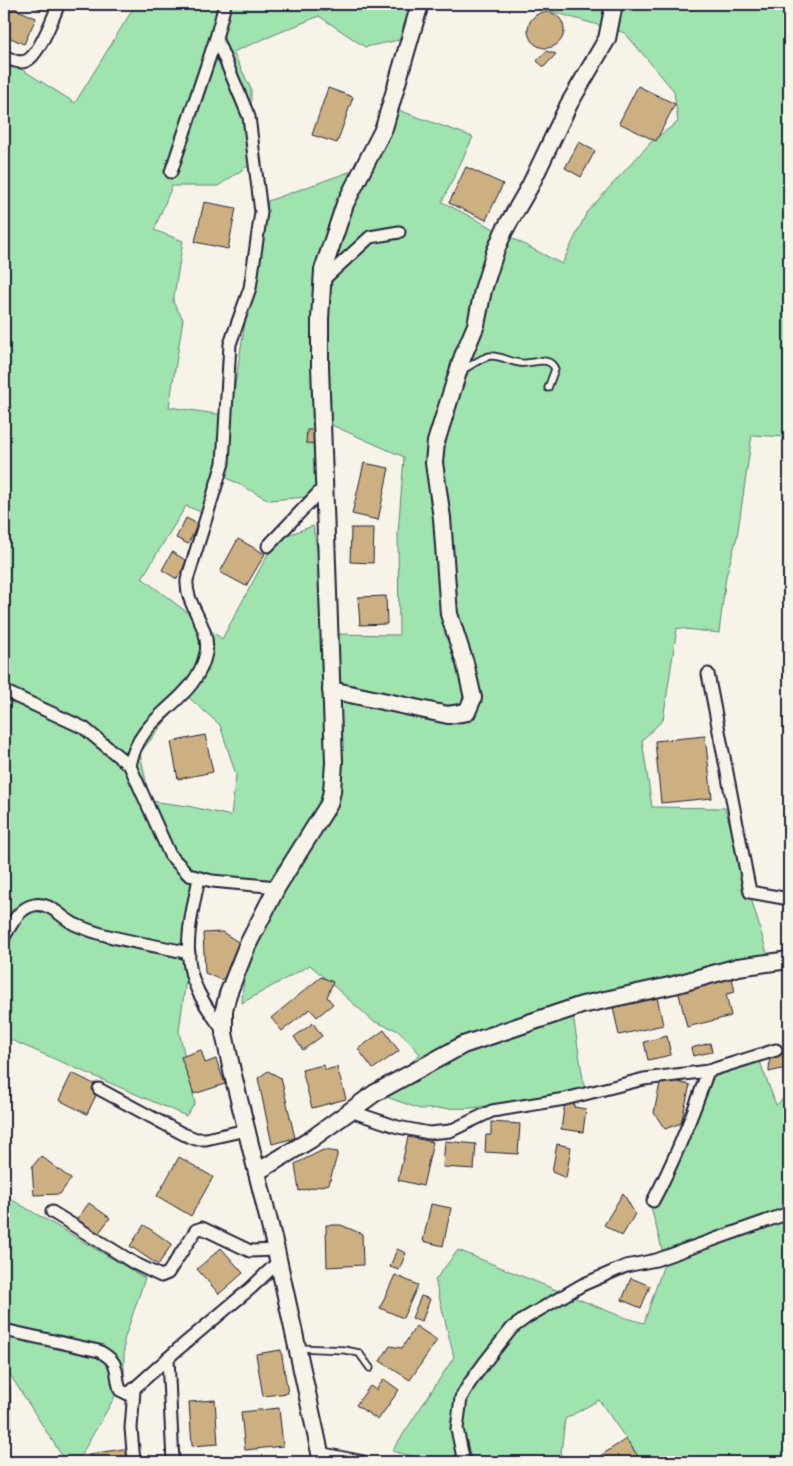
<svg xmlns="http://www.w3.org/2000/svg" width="793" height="1466" viewBox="0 0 793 1466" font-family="Delius,sans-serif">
	<rect width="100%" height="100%" fill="#f7f3e8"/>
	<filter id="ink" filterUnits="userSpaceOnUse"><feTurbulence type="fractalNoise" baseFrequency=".02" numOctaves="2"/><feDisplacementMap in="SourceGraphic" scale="10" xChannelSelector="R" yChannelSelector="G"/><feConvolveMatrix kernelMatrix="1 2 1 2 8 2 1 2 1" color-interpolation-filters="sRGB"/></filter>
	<g filter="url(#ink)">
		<g fill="#9fe3af" stroke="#608275" fill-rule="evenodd">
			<path d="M136,4H420L404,39L365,47L319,16L233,52L251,89V164L218,186H172L154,230L183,241L173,302L183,319L169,407L230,416L246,316L268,201L360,168L398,110L473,137L442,202L562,264L587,212L652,141L678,122L674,91L625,33L526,4H789V437L752,435L737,537L726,576L719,633L677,628L663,720L642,740L652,807L725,808L769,960L715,963L572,1009L585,1092L473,1108L420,1109L378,1094L420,1054L399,1031L373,1021L310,965L242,1003L246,946L272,890L199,883L179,1031L195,1103L186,1116L4,1037V58L75,103ZM320,420L404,457L398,533L399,635L332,634L313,526L276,539L222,639L142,578L186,506L206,514L225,477L269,500L320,496ZM186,695L220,725L236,775L231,816L188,806L150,801L140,753Z"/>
			<path d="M759,1059L776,1105L789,1094V1462H642L599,1400L565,1419L560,1462H434L392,1451L454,1357L435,1280L458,1250L620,1316L644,1323L665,1261L650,1203L676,1156L706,1063Z"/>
			<path d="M4,1195L145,1278L124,1340V1381L77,1462H66L7,1370L11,1323L4,1321Z"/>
		</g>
		<g fill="#cdb082" stroke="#22223b">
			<path d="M30,4H45L41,10Z"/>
			<path d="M9,6L36,18L24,44L4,35V19Z"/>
			<circle cx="546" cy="30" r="18"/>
			<path d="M546,51L556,54L544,67L537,61Z"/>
			<path d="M638,86L675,104L656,141L619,123Z"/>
			<path d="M328,88L353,97L337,143L312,135Z"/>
			<path d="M579,142L595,151L581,177L565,168Z"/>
			<path d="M466,167L503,184L486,220L449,203Z"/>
			<path d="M204,202L236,208L228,249L195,242Z"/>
			<path d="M307,430H319L318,444L306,443Z"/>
			<path d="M364,463L389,468L378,520L352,514Z"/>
			<path d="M186,518L198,524L188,544L176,538Z"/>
			<path d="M351,528H374L373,563L350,562Z"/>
			<path d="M238,539L265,554L246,586L220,572Z"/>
			<path d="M172,552L187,561L177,579L162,570Z"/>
			<path d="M386,596L387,624L360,625L358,597Z"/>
			<path d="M205,735L213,772L178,779L171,742Z"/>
			<path d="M705,736L712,798L661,803L655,741Z"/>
			<path d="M222,932L240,943L232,971L221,980L205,973L203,933Z"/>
			<path d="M321,977L333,982L327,997L333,1004L317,1017L310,1009L282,1031L271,1018Z"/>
			<path d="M732,978L735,992L726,994L731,1016L687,1027L678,990Z"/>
			<path d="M657,997L663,1025L619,1035L613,1007Z"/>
			<path d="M313,1023L322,1036L303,1050L294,1037Z"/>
			<path d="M384,1030L399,1051L373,1069L358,1049Z"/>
			<path d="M667,1036L671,1055L648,1060L644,1042Z"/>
			<path d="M710,1043L712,1052L693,1056L691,1048Z"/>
			<path d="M201,1050L205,1063L216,1059L225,1084L194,1094L181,1057Z"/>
			<path d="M782,1051L786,1068L769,1072L770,1054Z"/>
			<path d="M323,1065L326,1070L337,1067L346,1099L312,1108L302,1070Z"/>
			<path d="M268,1071L281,1078L295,1138L272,1144L258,1078Z"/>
			<path d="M72,1073L100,1087L87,1114L59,1100Z"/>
			<path d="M661,1078L690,1085L681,1123L665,1129L654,1113Z"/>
			<path d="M575,1101L574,1107L586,1109L583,1132L561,1129L565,1102Z"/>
			<path d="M491,1122L520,1124L518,1154L485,1152L486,1135H491Z"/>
			<path d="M408,1137L433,1142L423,1186L398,1180Z"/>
			<path d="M445,1141L476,1144L474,1169L443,1167Z"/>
			<path d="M557,1144L571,1147L566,1178L552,1172Z"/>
			<path d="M323,1150L338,1152L329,1184L299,1191L295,1164Z"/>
			<path d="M41,1156L71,1179L60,1194L34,1195L32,1167Z"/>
			<path d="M179,1157L213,1177L191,1216L157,1196Z"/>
			<path d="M623,1193L635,1214L622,1236L604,1225Z"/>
			<path d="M89,1203L110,1218L98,1234L77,1219Z"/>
			<path d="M431,1204L451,1208L443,1246L423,1241Z"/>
			<path d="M144,1225L172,1244L158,1265L130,1246Z"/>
			<path d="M326,1225H341L362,1234L363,1265L327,1267Z"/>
			<path d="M221,1248L243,1273L219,1294L197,1269Z"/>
			<path d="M397,1249L406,1253L399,1270L390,1267Z"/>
			<path d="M395,1275L418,1285L403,1318L380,1308Z"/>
			<path d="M631,1278L650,1286L641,1308L622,1300Z"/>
			<path d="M421,1296L430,1299L422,1321L412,1318Z"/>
			<path d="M416,1326L437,1340L410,1380L380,1361L390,1346L402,1348Z"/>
			<path d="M281,1350L288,1393L263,1396L256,1354Z"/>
			<path d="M384,1379L399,1390L378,1420L356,1405L370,1386L376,1390Z"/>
			<path d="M4,1385H10L11,1430H4Z"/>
			<path d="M215,1400L218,1444L192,1446L189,1402Z"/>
			<path d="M279,1408L283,1446L245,1450L241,1412Z"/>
			<path d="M626,1439L642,1462H599L597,1458Z"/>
			<path d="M130,1448L132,1462H90L89,1454Z"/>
		</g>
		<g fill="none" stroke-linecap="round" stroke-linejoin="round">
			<g stroke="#22223b" stroke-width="9">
				<g id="lane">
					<path d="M462,370C471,366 480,358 490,356C501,355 509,362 520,363C531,365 549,354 555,369L548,388"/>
					<path d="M299,1348L345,1350L359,1353L370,1368"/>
				</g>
			</g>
			<g stroke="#22223b" stroke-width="15">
				<g id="street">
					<path d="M324,4H325"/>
					<path d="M4,56C10,59 18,64 26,61C39,56 53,17 59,4"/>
					<path d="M171,172L216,38L225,4"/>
					<path d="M322,281L370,237L399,232"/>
					<path d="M268,546L324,487"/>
					<path d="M708,674L750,892L789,899"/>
					<path d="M4,691L84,728L130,766L170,855L189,875L212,881L277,887"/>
					<path d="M130,766C140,711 195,705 206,653C211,626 185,606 187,580L223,463L230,344L250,288L261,212L249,117L216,38"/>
					<path d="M199,879C192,910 182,951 194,982C201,1001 213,1016 224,1032"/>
					<path d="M4,937C11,926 18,908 34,905C50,902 61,917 74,924C109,940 152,944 189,953"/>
					<path d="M708,1071L776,1050"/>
					<path d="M99,1089L183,1134L196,1139H206L246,1130"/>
					<path d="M350,1111L398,1127L429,1133L450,1131L492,1111L565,1099L644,1079L708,1071C692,1117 676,1158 653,1201"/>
					<path d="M52,1212L134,1263L161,1276L168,1273L196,1230L202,1228L250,1251L276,1250"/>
					<path d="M4,1330L99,1351C121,1363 114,1369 120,1390L128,1394L177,1350L251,1288L278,1262"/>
					<path d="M168,1358L173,1462"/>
					<path d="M319,1453L364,1462"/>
					<path d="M134,1462L131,1428L134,1391"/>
					<path d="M464,1462L457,1429L461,1398L469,1384L485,1362L512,1328L527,1317L582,1285L626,1266L656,1260L789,1213"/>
				</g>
			</g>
			<g stroke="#22223b" stroke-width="20">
				<g id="secondary">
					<path d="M331,690L448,715L467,712L473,698L465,663L449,614L442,518L434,463L436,442L463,356L476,325L483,290L495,252L504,231L530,186L569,104L607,39L614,4"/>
					<path d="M257,1172L310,1140L375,1093L463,1045L582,1005L674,985L738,967L789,960"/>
					<path d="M322,1462L276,1250L232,1071L224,1033V1010L228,994L247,946L277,887L329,804L332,791L334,762L320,366V319L323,270L345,204L384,128L420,4"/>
				</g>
			</g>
			<use href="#lane" stroke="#f7f3e8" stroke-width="5.5"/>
			<use href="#street" stroke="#f7f3e8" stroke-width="11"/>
			<use href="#secondary" stroke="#f7f3e8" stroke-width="16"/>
		</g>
	</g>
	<rect width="793" height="1466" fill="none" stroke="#f7f3e8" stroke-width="20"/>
	<rect x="10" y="10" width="773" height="1446" fill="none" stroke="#22223b" stroke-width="2" filter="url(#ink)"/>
</svg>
